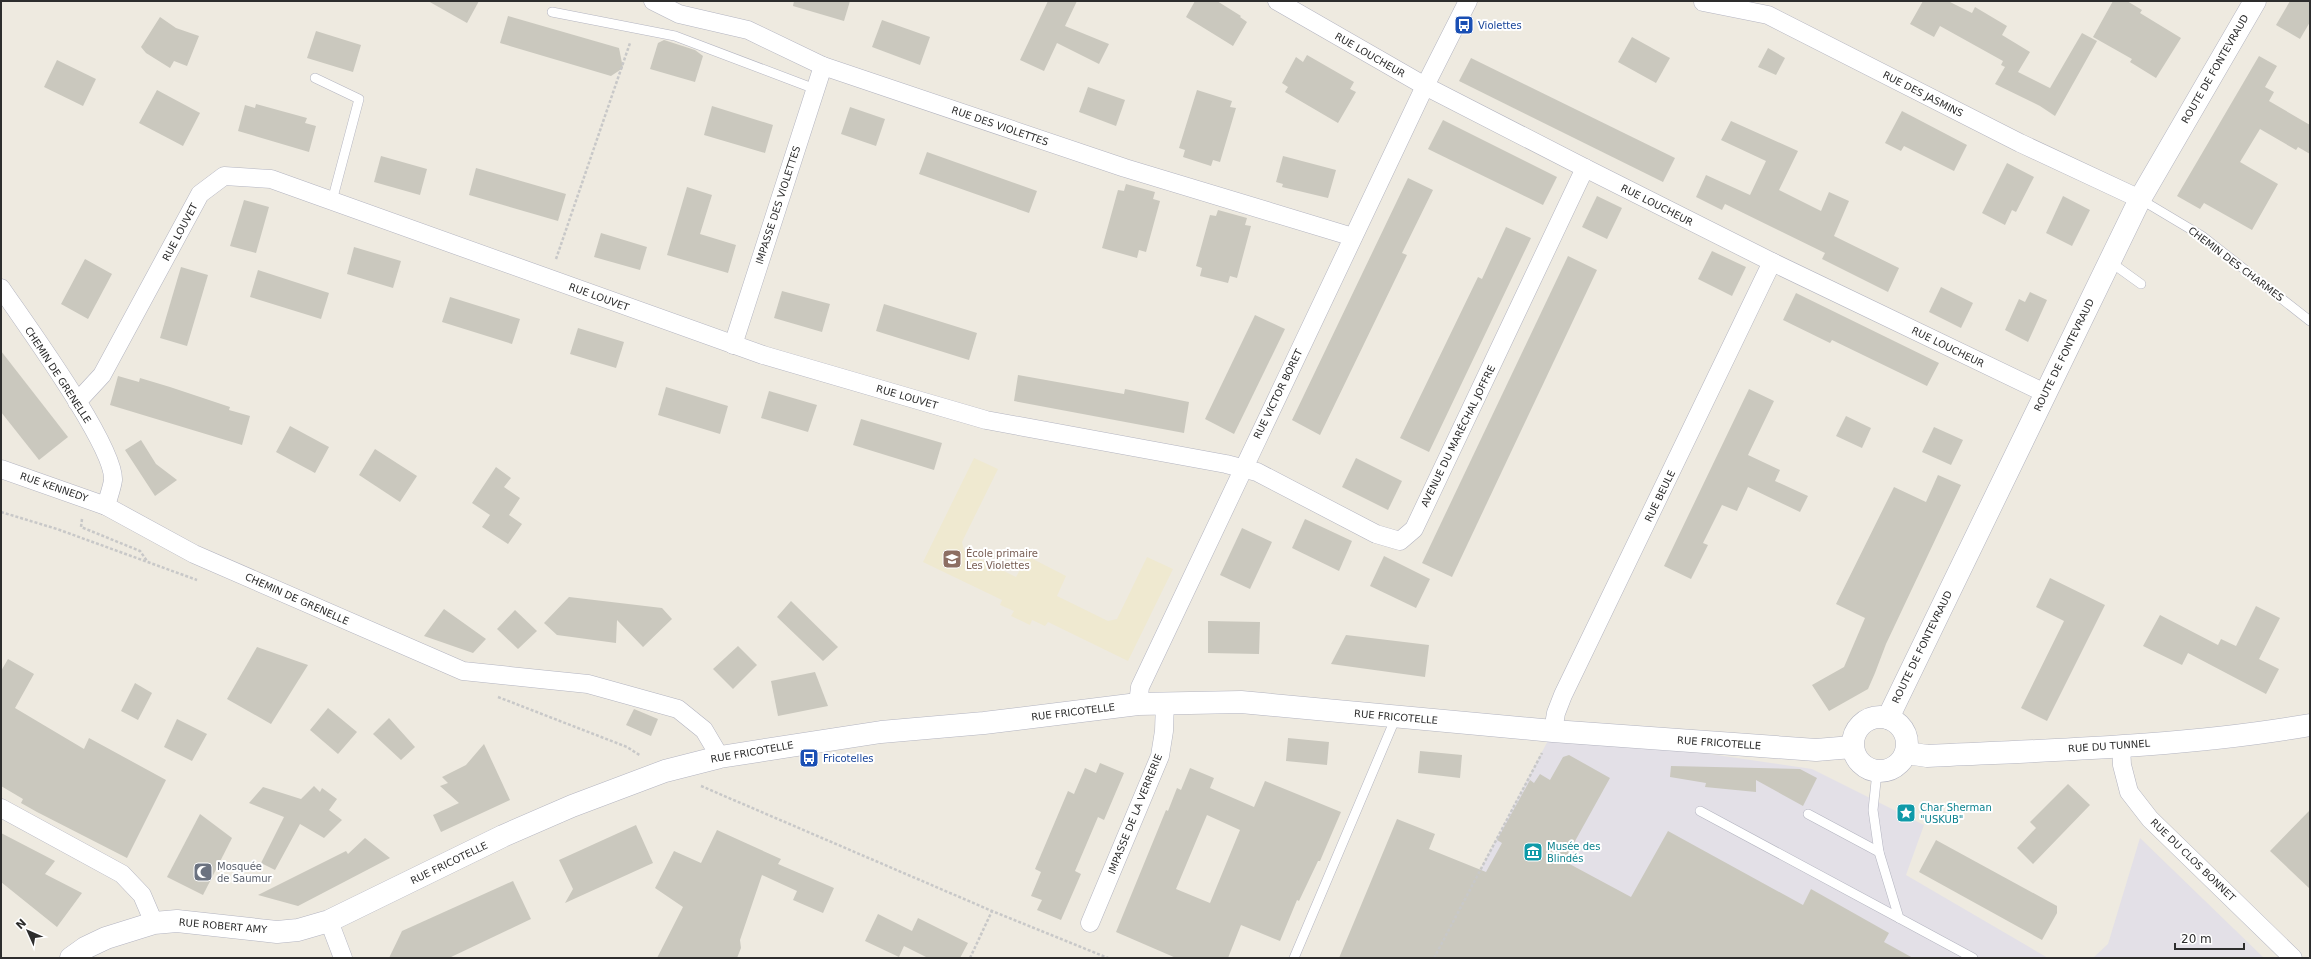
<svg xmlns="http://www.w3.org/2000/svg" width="2311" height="959" viewBox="0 0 2311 959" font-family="'DejaVu Sans',sans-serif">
	<rect width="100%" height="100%" fill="#eeeae0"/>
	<g fill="#e3e0e7">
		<path d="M1553,731L1812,769L1924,825L1906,875L2048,958H1434Z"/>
		<path d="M2140,838L2264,958H2093L2108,944Z"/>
	</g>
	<path fill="#efe9d0" d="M974,458L998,469L962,542L964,551L1016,577L1027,556L1066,576L1057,596L1108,621L1117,619L1147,557L1173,569L1128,661L1048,622L1045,626L1032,620L1030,625L1011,616L1014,611L1000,605L1002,600L923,562Z"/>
	<g fill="#cac8be" fill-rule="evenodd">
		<path d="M428,1H479L467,23Z"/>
		<path d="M794,1H850L844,21L793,6Z"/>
		<path d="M1048,1H1077L1065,26L1109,44L1099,64L1057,43L1044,71L1020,60Z"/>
		<path d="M1195,1H1217L1241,16L1240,17L1247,22L1233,46L1186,17Z"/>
		<path d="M1923,1H1948L1972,13L1975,7L2007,26L2002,35L2030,52L2018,72L2050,88L2082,33L2097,41L2055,116L2040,106L1995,84L2005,67L2001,65L2003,61L1940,26L1934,37L1910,24Z"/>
		<path d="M2113,1H2127L2142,10L2140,13L2181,38L2156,78L2130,62L2132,59L2093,37Z"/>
		<path d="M2290,1H2310V22L2300,39L2276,25Z"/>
		<path d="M508,16L619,48L623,68L611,76L500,43Z"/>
		<path d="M160,17L176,28L199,36L187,66L174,61L170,68L146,53L141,47Z"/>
		<path d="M882,20L930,37L920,65L872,47Z"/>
		<path d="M316,31L361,45L353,72L307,58Z"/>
		<path d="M1632,37L1670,58L1656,83L1618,62Z"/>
		<path d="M664,40L695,50L703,56L695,82L650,69L658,43Z"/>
		<path d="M1768,48L1785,58L1776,75L1758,67Z"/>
		<path d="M1307,55L1354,82L1350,89L1356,92L1338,123L1285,92L1288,87L1282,83L1296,57L1303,62Z"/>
		<path d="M2259,56L2277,66L2265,87L2274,92L2269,101L2310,125V154L2298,147L2296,150L2260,129L2240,162L2278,184L2252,230L2204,203L2200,209L2177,196Z"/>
		<path d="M1471,58L1675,158L1663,182L1459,81Z"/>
		<path d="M57,60L96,79L83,106L44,87Z"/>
		<path d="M1088,87L1125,100L1116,126L1079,112Z"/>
		<path d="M157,90L200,113L183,146L139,123Z"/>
		<path d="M1197,90L1232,101L1230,107L1236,108L1220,162L1213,160L1211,166L1183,157L1185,150L1179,148Z"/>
		<path d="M256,104L307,118L305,123L316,126L309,152L238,131L245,105L255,108Z"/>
		<path d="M712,106L773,125L765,153L704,135Z"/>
		<path d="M850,107L885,119L876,146L841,134Z"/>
		<path d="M1902,111L1967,145L1954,171L1904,146L1901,151L1885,143Z"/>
		<path d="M1443,120L1557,177L1543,205L1428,149Z"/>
		<path d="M1731,121L1798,151L1779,190L1821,211L1829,192L1849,201L1834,236L1899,268L1888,292L1822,259L1825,253L1725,204L1722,210L1696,197L1706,175L1750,195L1766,161L1721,140Z"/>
		<path d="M927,152L1037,191L1029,213L919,174Z"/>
		<path d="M381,156L427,169L420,195L374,182Z"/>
		<path d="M1283,156L1336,170L1328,198L1282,187L1283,184L1276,182Z"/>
		<path d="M2007,163L2034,177L2016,212L2012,210L2005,225L1982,213Z"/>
		<path d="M476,168L566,194L558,221L469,195Z"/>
		<path d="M1408,178L1433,190L1402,253L1407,255L1320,435L1292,420Z"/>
		<path d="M1126,184L1155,192L1153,199L1160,201L1146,252L1139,250L1137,258L1102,248L1118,190L1124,191Z"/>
		<path d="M687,187L712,195L700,234L736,245L728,273L667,255Z"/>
		<path d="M1597,196L1622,208L1607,239L1582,227Z"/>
		<path d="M2063,196L2090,210L2072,246L2046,233Z"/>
		<path d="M244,200L269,207L256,253L230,246Z"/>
		<path d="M1218,210L1247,218L1245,225L1251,226L1237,278L1230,276L1228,283L1200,276L1202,268L1196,266L1210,215L1216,216Z"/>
		<path d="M1506,227L1531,238L1429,452L1400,438L1478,277L1482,279Z"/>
		<path d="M601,233L647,247L640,270L594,257Z"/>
		<path d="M354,247L401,261L393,288L347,274Z"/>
		<path d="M1712,251L1746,267L1732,296L1698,279Z"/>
		<path d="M1568,256L1597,270L1452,577L1422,563Z"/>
		<path d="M85,259L112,274L88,319L61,304Z"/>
		<path d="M181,267L208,275L187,346L160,338Z"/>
		<path d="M258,270L329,293L321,319L250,297Z"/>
		<path d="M1941,287L1973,303L1961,328L1929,312Z"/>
		<path d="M782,291L830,304L822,332L774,318Z"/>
		<path d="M2030,292L2047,300L2028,342L2005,330L2019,299L2025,302Z"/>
		<path d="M1796,293L1939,363L1927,386L1832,340L1830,343L1783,320Z"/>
		<path d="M450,297L520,319L512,344L442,322Z"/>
		<path d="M884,304L977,333L969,360L876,331Z"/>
		<path d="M1255,315L1285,329L1234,434L1205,419Z"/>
		<path d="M578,328L624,342L616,368L570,354Z"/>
		<path d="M1,351L68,437L39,460L1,412Z"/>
		<path d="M1018,375L1124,394L1125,389L1189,402L1184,433L1014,401Z"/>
		<path d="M118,376L139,382L140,378L170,387L230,407L229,410L250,416L242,445L110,405Z"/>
		<path d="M666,387L728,406L720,434L658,415Z"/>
		<path d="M1749,389L1774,401L1748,455L1780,470L1775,481L1808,496L1800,512L1748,487L1737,511L1722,505L1703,543L1708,545L1691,579L1664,566Z"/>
		<path d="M769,391L817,405L808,432L761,418Z"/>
		<path d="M1846,416L1871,428L1862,448L1836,436Z"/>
		<path d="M861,419L942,443L934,470L853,445Z"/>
		<path d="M290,426L329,447L315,473L276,452Z"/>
		<path d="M1934,427L1963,440L1951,465L1922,452Z"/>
		<path d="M141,440L156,464L177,480L155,496L125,450Z"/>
		<path d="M375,449L417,476L400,502L359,475Z"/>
		<path d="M1356,458L1402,481L1388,510L1342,487Z"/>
		<path d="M496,467L511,478L504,487L520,498L509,515L522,524L508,544L482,527L490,515L472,503Z"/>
		<path d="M1938,475L1961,485L1886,644L1875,673L1868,689L1829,711L1812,685L1844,667L1865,618L1836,604L1894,487L1926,502Z"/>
		<path d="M1305,519L1352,541L1339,571L1292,548Z"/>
		<path d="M1242,528L1272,542L1250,589L1220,575Z"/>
		<path d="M1384,556L1430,579L1416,608L1370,586Z"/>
		<path d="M2050,578L2105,605L2047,721L2021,708L2064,621L2036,607Z"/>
		<path d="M569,597L662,608L672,619L643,647L617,620L616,643L557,635L544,623Z"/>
		<path d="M791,601L838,647L823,661L777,617Z"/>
		<path d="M2256,606L2280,618L2259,659L2279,669L2266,694L2188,653L2182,665L2143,646L2160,615L2218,645L2221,639L2236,646Z"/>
		<path d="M444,609L486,639L473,653L424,636Z"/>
		<path d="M515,610L537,631L518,649L497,629Z"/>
		<path d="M1208,621L1260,622L1259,654L1208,653Z"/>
		<path d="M1346,635L1429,645L1425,677L1331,664Z"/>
		<path d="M738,646L757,665L733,689L713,669Z"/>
		<path d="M257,647L308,665L271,724L227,699Z"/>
		<path d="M8,659L34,674L15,708L84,749L89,738L166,780L127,858L37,812L21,803L23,799L1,786V671Z"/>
		<path d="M815,672L828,706L778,716L771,681Z"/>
		<path d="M135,683L152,693L138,720L121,711Z"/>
		<path d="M328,708L357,732L338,754L310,730Z"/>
		<path d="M634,709L658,719L651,736L626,725Z"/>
		<path d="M389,718L415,747L401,760L373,734Z"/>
		<path d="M177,719L207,734L192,761L164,747Z"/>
		<path d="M1288,738L1329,742L1327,765L1286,761Z"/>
		<path d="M484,744L510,800L441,832L433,815L459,803L440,786L448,783L442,777L466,765Z"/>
		<path d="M1420,751L1462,755L1460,778L1418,773Z"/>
		<path d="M1569,755L1610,778L1564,861L1631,897L1668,831L1803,905L1811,889L1889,933L1884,942L1913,958H1339L1397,819L1435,834L1429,849L1486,872L1502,843L1497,840L1530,780L1534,783L1540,774L1550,780L1563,757Z"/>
		<path d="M1100,763L1124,773L1104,820L1098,817L1075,871L1081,874L1061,920L1037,910L1042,900L1031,896L1041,872L1035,869L1068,791L1074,794L1085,768L1096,773Z"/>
		<path d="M1671,766L1800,769L1817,778L1803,806L1756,780V792L1705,787L1706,783L1670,777Z"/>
		<path d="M1190,768L1214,778L1210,788L1254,807L1265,781L1341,812L1320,861H1318L1299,901L1297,900L1280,941L1241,925L1228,958H1176L1116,932L1166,810L1168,811L1177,788L1181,790ZM1207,815L1240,830L1210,903L1176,889Z"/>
		<path d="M2068,784L2090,805L2033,864L2017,848L2036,828L2030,822Z"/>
		<path d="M314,786L320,792L322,788L337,799L329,810L342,820L324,838L300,824L275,870L261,863L284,817L249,803L263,787L301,799Z"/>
		<path d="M2310,810V889L2270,851Z"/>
		<path d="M200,814L232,838L203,895L167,877Z"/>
		<path d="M636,825L653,863L565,903L573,889L559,860Z"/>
		<path d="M717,830L781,859L778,864L834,888L823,913L793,900L797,891L762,875L740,940L741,948L737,958H657L683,907L655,888L674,851L701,863Z"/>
		<path d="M1,833L55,861L45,874L82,893L57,927L1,882Z"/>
		<path d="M365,838L390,858L298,906L258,895L346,851L348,854Z"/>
		<path d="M1936,840L2057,906V913L2042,940L1919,872Z"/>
		<path d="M513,881L531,919L449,958H389L402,931Z"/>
		<path d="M878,914L912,931L918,918L968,943L960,958H928L904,946L899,957L865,941Z"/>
	</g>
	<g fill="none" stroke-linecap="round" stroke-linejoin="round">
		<g stroke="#b3b4c0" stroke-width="10">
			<g id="service">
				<path d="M552,12L675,36L815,89"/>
				<path d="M315,78L359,99L332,201"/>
				<path d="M2140,199L2202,236L2310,321"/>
				<path d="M2109,261L2141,284"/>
				<path d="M1877,772L1873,810L1879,852L1899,918L1973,958"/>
				<path d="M1700,811L1899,918"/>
				<path d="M1808,814L1879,852"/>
				<path d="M1294,958L1396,717"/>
			</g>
		</g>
		<g stroke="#b3b4c0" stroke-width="19">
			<g id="minor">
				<path d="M653,1L679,14L748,30L823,66L1125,168L1353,237"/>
				<path d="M1277,1L1425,86L1585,168L1772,262L2045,393"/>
				<path d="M1703,2L1768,15L2020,143L2140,199"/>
				<path d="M1,288C24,322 115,446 113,480C112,488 108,498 106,506"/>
				<path d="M733,345L823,66"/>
				<path d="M77,402L102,375L200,194L224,176L271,179L763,355L986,420L1226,464L1257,472L1376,534L1400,541L1414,529L1585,168"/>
				<path d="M1,469L106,506L194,554L463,671L588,684L678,709L704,730L720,757"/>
				<path d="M1138,704L1140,687L1425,86L1468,1"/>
				<path d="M1553,731L1556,713L1563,695L1772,262"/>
				<path d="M2121,746L2122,765L2129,792L2150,819L2293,958"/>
				<path d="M1,808L122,874L142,895L154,923"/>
				<path d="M329,921L343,958"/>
				<path d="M1090,923L1160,756L1164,731L1165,702"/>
			</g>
		</g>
		<g stroke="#b3b4c0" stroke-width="23">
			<g id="tertiary">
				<circle cx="1880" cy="744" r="27"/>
				<path d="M1888,718L2140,199L2255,1"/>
				<path d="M1907,753L1927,756C2054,750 2184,747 2310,725"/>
				<path d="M71,958L85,948L106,938L154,923L177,921L277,932L298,930L329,921L503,836L572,806L665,771L720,757L881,732L984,723L1138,704L1241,702L1553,731L1816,750L1852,747"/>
			</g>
		</g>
		<g stroke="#c8c8c8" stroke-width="2.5" stroke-dasharray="3 2" stroke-linecap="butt">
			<path d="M556,259L630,43"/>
			<path d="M1,512L57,529L197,580"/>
			<path d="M82,519L81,527L140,551L147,561"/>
			<path d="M498,697L627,747L641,756"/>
			<path d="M701,786L992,911L1108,958"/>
			<path d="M970,958L992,911"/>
			<path d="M1434,958L1542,753"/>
		</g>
		<use href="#service" stroke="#fff" stroke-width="9"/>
		<use href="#minor" stroke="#fff" stroke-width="18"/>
		<use href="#tertiary" stroke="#fff" stroke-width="22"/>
	</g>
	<defs>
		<g id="bus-square" transform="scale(1)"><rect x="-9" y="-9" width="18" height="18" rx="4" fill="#1a4fb4" stroke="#fff"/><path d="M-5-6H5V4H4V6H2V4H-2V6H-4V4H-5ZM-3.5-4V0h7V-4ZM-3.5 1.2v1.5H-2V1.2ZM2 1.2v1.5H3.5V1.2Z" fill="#fff"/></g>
		<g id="school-square" transform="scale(1)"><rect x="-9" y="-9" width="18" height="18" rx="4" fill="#8d6e63" stroke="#fff"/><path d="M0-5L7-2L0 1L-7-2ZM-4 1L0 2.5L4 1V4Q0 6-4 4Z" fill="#fff"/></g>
		<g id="sight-square" transform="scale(1)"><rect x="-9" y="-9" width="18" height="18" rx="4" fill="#0f9aa8" stroke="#fff"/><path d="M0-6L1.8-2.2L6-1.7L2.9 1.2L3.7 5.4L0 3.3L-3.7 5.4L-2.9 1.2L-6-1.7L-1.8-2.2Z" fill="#fff"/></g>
		<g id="museum-square" transform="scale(1)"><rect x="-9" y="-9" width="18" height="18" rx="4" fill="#0f9aa8" stroke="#fff"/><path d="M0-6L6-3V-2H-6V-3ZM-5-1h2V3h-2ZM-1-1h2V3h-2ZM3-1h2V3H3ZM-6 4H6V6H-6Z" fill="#fff"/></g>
		<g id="mosque-square" transform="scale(1)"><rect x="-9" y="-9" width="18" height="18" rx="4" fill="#6b7280" stroke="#fff"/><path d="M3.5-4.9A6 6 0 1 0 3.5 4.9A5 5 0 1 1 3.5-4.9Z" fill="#fff"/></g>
	</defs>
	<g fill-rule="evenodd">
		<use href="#bus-square" x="1464" y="25"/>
		<use href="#school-square" x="952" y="559"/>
		<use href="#bus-square" x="809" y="758"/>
		<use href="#sight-square" x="1906" y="813"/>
		<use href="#museum-square" x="1533" y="852"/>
		<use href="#mosque-square" x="203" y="872"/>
	</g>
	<g text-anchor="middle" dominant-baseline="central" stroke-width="4" stroke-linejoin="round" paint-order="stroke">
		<g font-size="10" fill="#164399" stroke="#fff" text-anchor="start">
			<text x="1478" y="25">Violettes</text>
			<text x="823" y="758">Fricotelles</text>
		</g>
		<g font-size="10" fill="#2d2d2d" stroke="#fff">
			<text transform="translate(1370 55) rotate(30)">RUE LOUCHEUR</text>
			<text transform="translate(2215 69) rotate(-60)">ROUTE DE FONTEVRAUD</text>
			<text transform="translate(1923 94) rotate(27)">RUE DES JASMINS</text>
			<text transform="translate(1000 126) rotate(19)">RUE DES VIOLETTES</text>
			<text transform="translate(778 205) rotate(-72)">IMPASSE DES VIOLETTES</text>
			<text transform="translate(1657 205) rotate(27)">RUE LOUCHEUR</text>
			<text transform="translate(180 232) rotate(-62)">RUE LOUVET</text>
			<text transform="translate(2236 264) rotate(37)">CHEMIN DES CHARMES</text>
			<text transform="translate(599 297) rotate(20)">RUE LOUVET</text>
			<text transform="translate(1948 347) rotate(26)">RUE LOUCHEUR</text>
			<text transform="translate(2064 355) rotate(-64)">ROUTE DE FONTEVRAUD</text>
			<text transform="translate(58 375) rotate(57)">CHEMIN DE GRENELLE</text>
			<text transform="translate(1278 394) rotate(-64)">RUE VICTOR BORET</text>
			<text transform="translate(907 397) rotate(16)">RUE LOUVET</text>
			<text transform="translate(1458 436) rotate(-64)">AVENUE DU MARÉCHAL JOFFRE</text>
			<text transform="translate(54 487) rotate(19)">RUE KENNEDY</text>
			<text transform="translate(1660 496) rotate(-64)">RUE BEULE</text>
			<text transform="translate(297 599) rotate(24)">CHEMIN DE GRENELLE</text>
			<text transform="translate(1922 647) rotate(-64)">ROUTE DE FONTEVRAUD</text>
			<text transform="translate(1073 712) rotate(-7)">RUE FRICOTELLE</text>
			<text transform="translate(1396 717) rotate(5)">RUE FRICOTELLE</text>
			<text transform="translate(1719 743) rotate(4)">RUE FRICOTELLE</text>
			<text transform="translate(2109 746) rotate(-4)">RUE DU TUNNEL</text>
			<text transform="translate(752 752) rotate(-10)">RUE FRICOTELLE</text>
			<text transform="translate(1135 814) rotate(-68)">IMPASSE DE LA VERRERIE</text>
			<text transform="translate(2193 860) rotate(44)">RUE DU CLOS BONNET</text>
			<text transform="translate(449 863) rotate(-26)">RUE FRICOTELLE</text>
			<text transform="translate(223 926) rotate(5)">RUE ROBERT AMY</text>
		</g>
		<g font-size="10" fill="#785e54" stroke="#fff" text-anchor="start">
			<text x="966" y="553">École primaire<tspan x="966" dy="12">Les Violettes</tspan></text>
		</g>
		<g font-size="10" fill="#0d838f" stroke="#fff" text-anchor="start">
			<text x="1920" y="807">Char Sherman<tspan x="1920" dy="12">"USKUB"</tspan></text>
			<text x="1547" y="846">Musée des<tspan x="1547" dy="12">Blindés</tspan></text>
		</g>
		<g font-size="10" fill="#5b616d" stroke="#fff" text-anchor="start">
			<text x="217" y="866">Mosquée<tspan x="217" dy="12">de Saumur</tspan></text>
		</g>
	</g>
	<rect width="2311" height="959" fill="none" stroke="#2d2d2d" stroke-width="4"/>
	<g transform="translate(28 931) rotate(315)" stroke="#ffffff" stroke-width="3" paint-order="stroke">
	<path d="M0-3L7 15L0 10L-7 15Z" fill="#2d2d2d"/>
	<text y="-6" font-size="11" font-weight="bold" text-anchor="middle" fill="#2d2d2d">N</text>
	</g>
	<path d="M2175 943v6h69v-6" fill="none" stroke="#2d2d2d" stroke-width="2"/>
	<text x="2181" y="943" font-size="12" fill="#2d2d2d" stroke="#ffffff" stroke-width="3" paint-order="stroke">20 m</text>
</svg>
